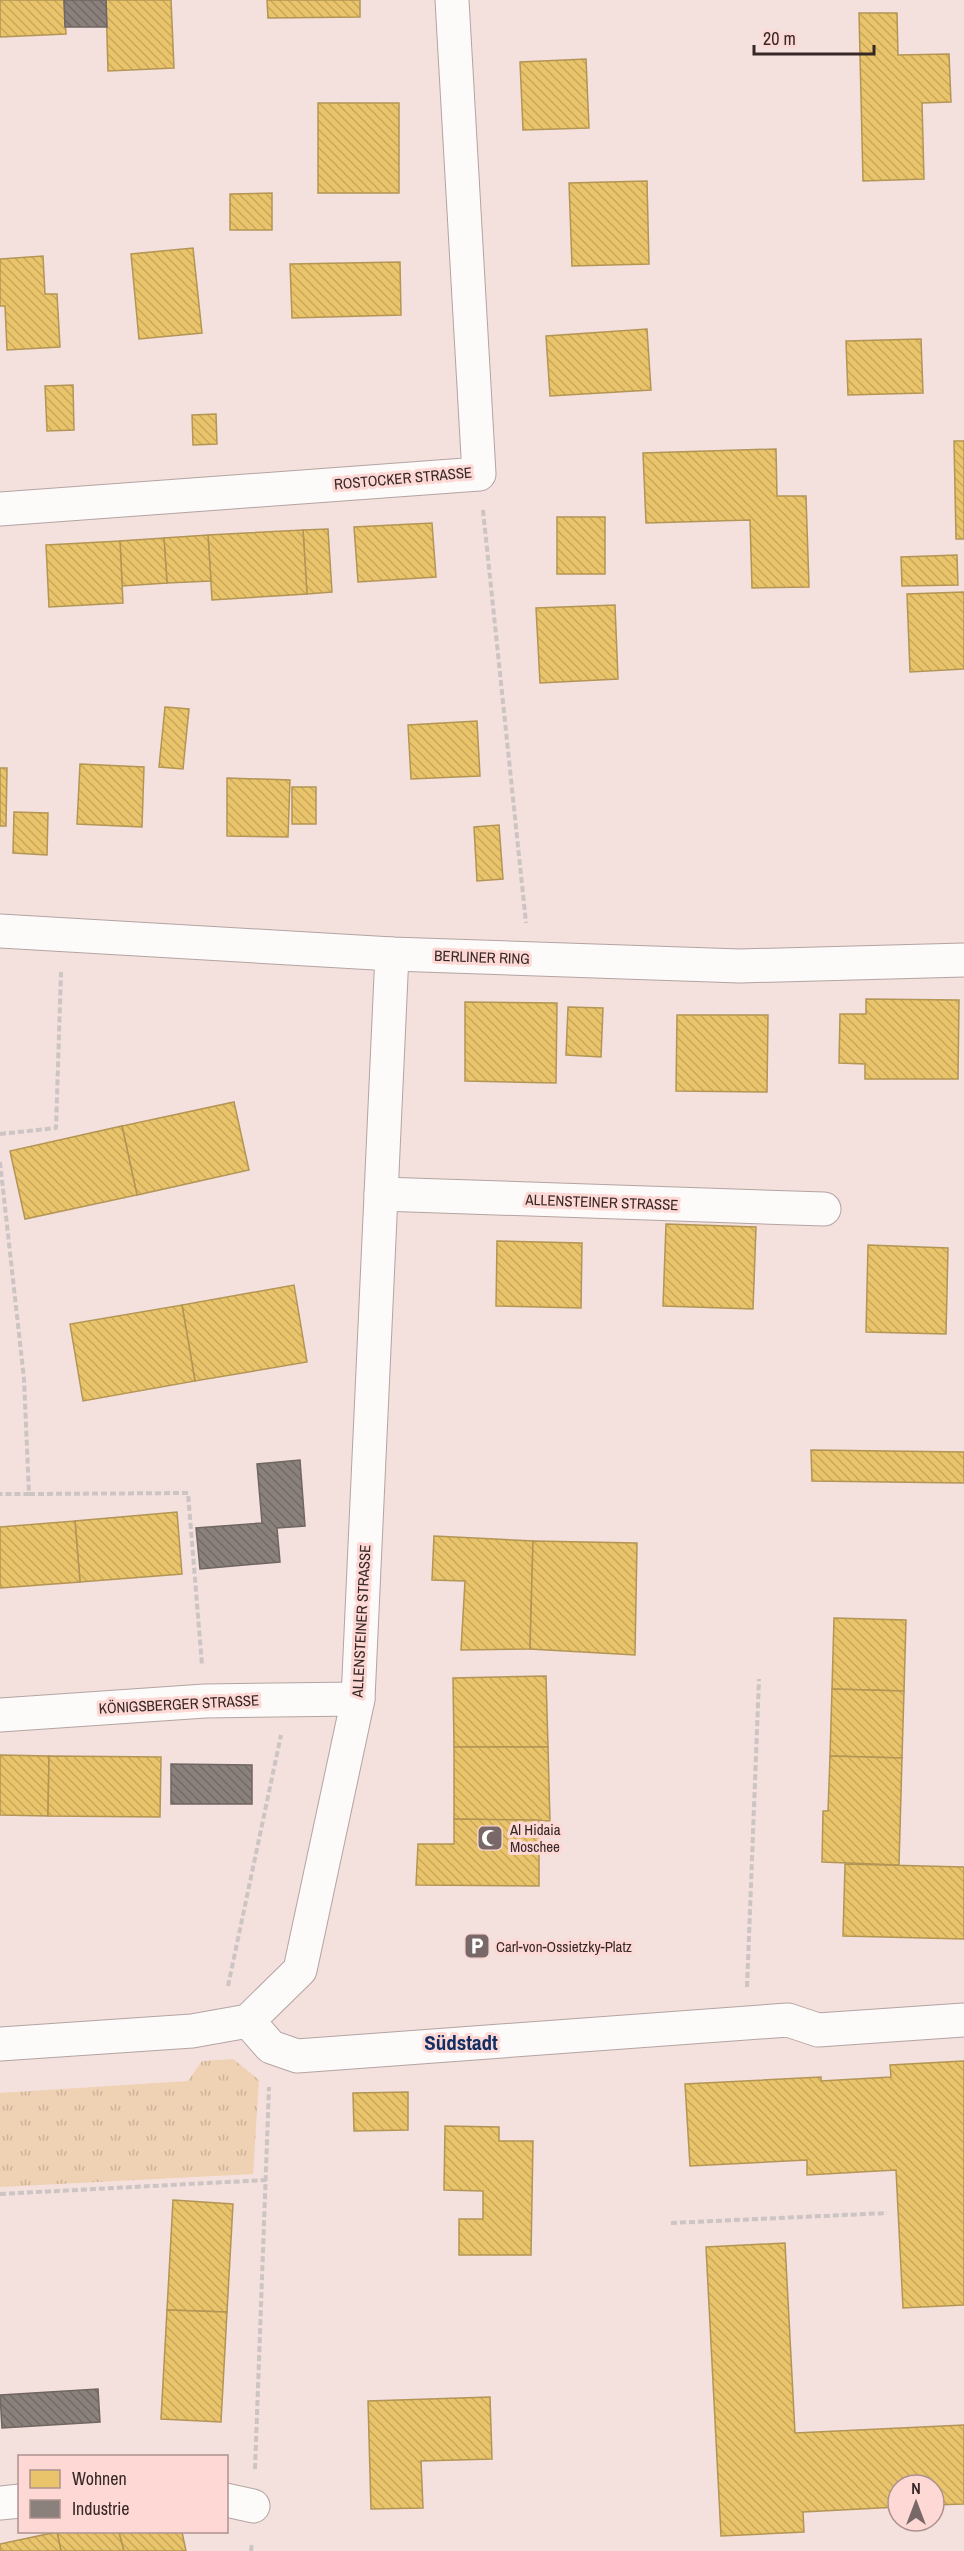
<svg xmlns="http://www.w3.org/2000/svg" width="964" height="2551" viewBox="0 0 964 2551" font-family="'Archivo Narrow',sans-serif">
	<defs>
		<pattern id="grass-tufts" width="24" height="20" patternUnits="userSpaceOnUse" patternTransform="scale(1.5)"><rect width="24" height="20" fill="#efd1b3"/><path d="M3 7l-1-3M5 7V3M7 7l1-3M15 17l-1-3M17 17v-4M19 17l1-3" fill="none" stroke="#ceb39a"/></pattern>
		<pattern id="homes-back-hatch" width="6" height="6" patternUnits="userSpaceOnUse" patternTransform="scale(1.5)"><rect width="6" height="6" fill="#e9c46a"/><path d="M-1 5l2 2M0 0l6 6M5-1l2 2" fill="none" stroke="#c8a85c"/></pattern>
		<pattern id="industry-back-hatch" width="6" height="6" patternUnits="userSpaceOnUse" patternTransform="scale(1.5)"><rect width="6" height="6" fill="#8a817c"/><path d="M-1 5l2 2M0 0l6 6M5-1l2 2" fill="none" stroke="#726a66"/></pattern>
	</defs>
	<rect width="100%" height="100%" fill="#f4e0dd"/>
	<path fill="url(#grass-tufts)" d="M233,2059L259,2080L253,2174L0,2187V2093L188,2081L202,2061Z"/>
	<g fill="url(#homes-back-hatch)" stroke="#b39556" stroke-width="1.5">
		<path d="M0,0H64L66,34L0,37Z"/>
		<path d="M106,0H171L174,68L108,71Z"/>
		<path d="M267,0H360V17L268,18Z"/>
		<path d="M859,13H897L898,55L949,54L951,102L922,103L924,179L863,181Z"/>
		<path d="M586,59L589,128L523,130L520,62Z"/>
		<rect x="318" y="103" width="81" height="90"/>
		<path d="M647,181L649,264L572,266L569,183Z"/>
		<path d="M272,193V230H230V194Z"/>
		<path d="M193,248L202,333L139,339L131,254Z"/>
		<path d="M43,256L45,294H57L60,347L7,350L5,306H0V259Z"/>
		<path d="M400,262L401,315L292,318L290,264Z"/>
		<path d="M647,329L651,390L550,396L546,336Z"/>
		<path d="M921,339L923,393L848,395L846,341Z"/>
		<path d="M73,385L74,430L47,431L45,386Z"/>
		<path d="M216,414L217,444L193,445L192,415Z"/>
		<path d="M954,441H964V539H956Z"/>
		<path d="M776,449L777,496H806L809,587L752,588L750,520L646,523L643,453Z"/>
		<rect x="557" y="517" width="48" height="57"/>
		<path d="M432,523L436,577L358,582L354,527Z"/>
		<path d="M328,529L332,592L307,594L303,530Z"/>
		<path d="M303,530L307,594L212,600L208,535Z"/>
		<path d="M208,535L211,581L167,583L164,538Z"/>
		<path d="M164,538L167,583L122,586L120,541Z"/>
		<path d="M120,541L123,603L49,607L46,545Z"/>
		<path d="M957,555L958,585L902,586L901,557Z"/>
		<path d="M964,592V669L910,672L907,594Z"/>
		<path d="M615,605L618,679L540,683L536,608Z"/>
		<path d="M165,707L189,709L183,769L159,767Z"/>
		<path d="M477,721L480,776L411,779L408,725Z"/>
		<path d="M80,764L144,767L142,827L77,824Z"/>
		<path d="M0,768H7L6,826H0Z"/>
		<path d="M227,778L290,780L288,837L227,836Z"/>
		<rect x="292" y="787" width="24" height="37"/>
		<path d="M14,812L48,813L47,855L13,853Z"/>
		<path d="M499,825L503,879L477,881L474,827Z"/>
		<path d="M866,999L959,1000L958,1079H865V1064L839,1063L840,1014H866Z"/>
		<path d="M465,1002L557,1003L556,1083L465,1081Z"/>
		<path d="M568,1007L603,1008L601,1057L566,1055Z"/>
		<path d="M677,1015H768L767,1092L676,1091Z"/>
		<path d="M234,1102L249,1170L137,1195L122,1126Z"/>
		<path d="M122,1126L137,1195L25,1219L10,1151Z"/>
		<path d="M666,1224L756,1227L753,1309L663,1306Z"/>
		<path d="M497,1241L582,1243L581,1308L496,1306Z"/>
		<path d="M868,1245L948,1248L946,1334L866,1332Z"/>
		<path d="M294,1285L307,1362L195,1381L182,1305Z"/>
		<path d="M182,1305L195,1381L83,1401L70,1324Z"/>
		<path d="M811,1450L964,1452V1483L812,1481Z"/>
		<path d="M177,1512L182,1574L80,1582L75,1521Z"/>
		<path d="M75,1521L80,1582L0,1588V1527Z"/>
		<path d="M434,1536L533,1541L530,1649L461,1650L465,1581L432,1580Z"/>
		<path d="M533,1541L637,1543L635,1655L530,1649Z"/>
		<path d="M834,1618L906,1620L904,1691L832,1689Z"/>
		<path d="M546,1676L548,1747H454L453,1678Z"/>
		<path d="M832,1689L904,1691L902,1758L830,1756Z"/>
		<path d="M454,1747H548L550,1821L454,1819Z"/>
		<path d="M0,1755L49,1756L48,1816L0,1815Z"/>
		<path d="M49,1756L161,1757L160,1817L48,1816Z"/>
		<path d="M830,1756L902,1758L899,1865L822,1862L823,1811H828Z"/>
		<path d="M454,1819L539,1820V1886L416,1885L418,1844H454Z"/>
		<path d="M845,1864L964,1867V1939L843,1936Z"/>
		<path d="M964,2061V2305L903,2308L896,2170L807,2175V2160L690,2166L685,2084L821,2077V2081L891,2077L890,2065Z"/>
		<path d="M408,2092V2130L354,2131L353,2093Z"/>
		<path d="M445,2126L499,2127V2141H533L531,2255H459V2219H483V2191L444,2190Z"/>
		<path d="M173,2200L233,2204L227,2312L167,2310Z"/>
		<path d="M785,2243L795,2433L964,2425V2504L934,2505V2485H898V2507L803,2512L804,2532L721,2536L706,2247Z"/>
		<path d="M167,2310L227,2312L221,2422L161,2419Z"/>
		<path d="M490,2397L492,2459L421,2461L423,2508L371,2509L368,2401Z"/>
		<path d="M57,2532H119L124,2551H61Z"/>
		<path d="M57,2532L61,2551H0V2544Z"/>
		<path d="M119,2532H182L186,2551H124Z"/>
	</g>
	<g fill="url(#industry-back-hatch)" stroke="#716662" stroke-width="1.5">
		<path d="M64,0H106L107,27H65Z"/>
		<path d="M300,1460L305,1526L277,1528L280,1562L200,1569L196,1528L262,1523L257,1464Z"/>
		<path d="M171,1764L252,1765V1804H171Z"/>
		<path d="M98,2389L100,2422L2,2428L0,2395Z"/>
	</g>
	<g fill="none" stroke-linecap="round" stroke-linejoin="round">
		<g stroke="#b3a4a2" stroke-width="35">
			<g id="minor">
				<path d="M0,509L479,474L452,0"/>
				<path d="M0,931L392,954L740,966L964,960"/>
				<path d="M381,1194L824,1209"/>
				<path d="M0,1715L205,1701L358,1699"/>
				<path d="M248,2021L300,1970L358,1699L392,954"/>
				<path d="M248,2021L271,2047L297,2056L788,2020L818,2030L964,2020"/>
				<path d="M0,2044L192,2031L248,2021"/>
				<path d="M226,2500L253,2506"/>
				<path d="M0,2503L20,2501"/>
			</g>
		</g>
		<g stroke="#ccc5c4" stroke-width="4" stroke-dasharray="6 3" stroke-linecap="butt">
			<path d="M483,510L526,923"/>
			<path d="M0,1134L56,1128L61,972"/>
			<path d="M0,1162L24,1379L29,1494H0"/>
			<path d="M29,1494L188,1493L202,1665"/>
			<path d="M228,1986L281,1735"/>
			<path d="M747,1987L759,1679"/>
			<path d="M0,2194L266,2180"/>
			<path d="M671,2223L887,2213"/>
			<path d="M255,2469L269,2087"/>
			<path d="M251,2551L252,2542"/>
		</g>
		<use href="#minor" stroke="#fdfafa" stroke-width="33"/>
	</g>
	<defs>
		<g id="mosque-square" transform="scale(1.35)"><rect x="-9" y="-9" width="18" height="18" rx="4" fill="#786867" stroke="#fdd8d4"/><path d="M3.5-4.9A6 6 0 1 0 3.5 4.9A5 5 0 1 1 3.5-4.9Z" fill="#fff"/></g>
		<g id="parking-square" transform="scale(1.35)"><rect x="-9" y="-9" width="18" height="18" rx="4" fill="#786867" stroke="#fdd8d4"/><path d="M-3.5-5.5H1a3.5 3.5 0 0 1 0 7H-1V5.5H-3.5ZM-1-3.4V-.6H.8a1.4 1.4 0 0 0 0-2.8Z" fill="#fff"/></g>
	</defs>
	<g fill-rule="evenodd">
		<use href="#mosque-square" x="490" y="1838"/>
		<use href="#parking-square" x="477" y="1946"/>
	</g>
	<g text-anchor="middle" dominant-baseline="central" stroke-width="6" stroke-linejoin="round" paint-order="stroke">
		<g font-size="15" fill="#362827" stroke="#fdd8d4">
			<text transform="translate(403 478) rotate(-5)">ROSTOCKER STRASSE</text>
			<text transform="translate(482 957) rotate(2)">BERLINER RING</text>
			<text transform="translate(602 1202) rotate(2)">ALLENSTEINER STRASSE</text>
			<text transform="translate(361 1621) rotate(-87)">ALLENSTEINER STRASSE</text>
			<text transform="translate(179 1704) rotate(-3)">KÖNIGSBERGER STRASSE</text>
		</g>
		<g font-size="15" fill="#362827" stroke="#fdd8d4" text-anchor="start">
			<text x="510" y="1829">Al Hidaia<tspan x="510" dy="17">Moschee</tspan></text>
			<text x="496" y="1946">Carl-von-Ossietzky-Platz</text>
		</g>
		<g font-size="21" font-weight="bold" fill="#122e63" stroke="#fdd8d4">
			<text x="461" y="2042">Südstadt</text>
		</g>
	</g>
	<rect x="18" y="2455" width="210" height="78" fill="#fdd8d4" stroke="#ad928f" stroke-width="1.5"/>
	<rect x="30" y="2470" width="30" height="18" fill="#e9c46a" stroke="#ad928f" stroke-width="1.5"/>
	<text x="72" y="2485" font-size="18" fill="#362827">Wohnen</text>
	<rect x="30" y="2500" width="30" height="18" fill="#8a817c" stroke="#ad928f" stroke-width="1.5"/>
	<text x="72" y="2515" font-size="18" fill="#362827">Industrie</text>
	<g transform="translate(916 2503)"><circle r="28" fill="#fdd8d4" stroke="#ad928f" stroke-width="1.5"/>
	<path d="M0-4.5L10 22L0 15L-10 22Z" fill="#786867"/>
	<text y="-9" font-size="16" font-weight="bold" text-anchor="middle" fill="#362827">N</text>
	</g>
	<path d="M754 45v9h120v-9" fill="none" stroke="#362827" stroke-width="3"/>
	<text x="763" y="45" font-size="18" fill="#362827" stroke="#fdd8d4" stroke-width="4.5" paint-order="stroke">20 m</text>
</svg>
